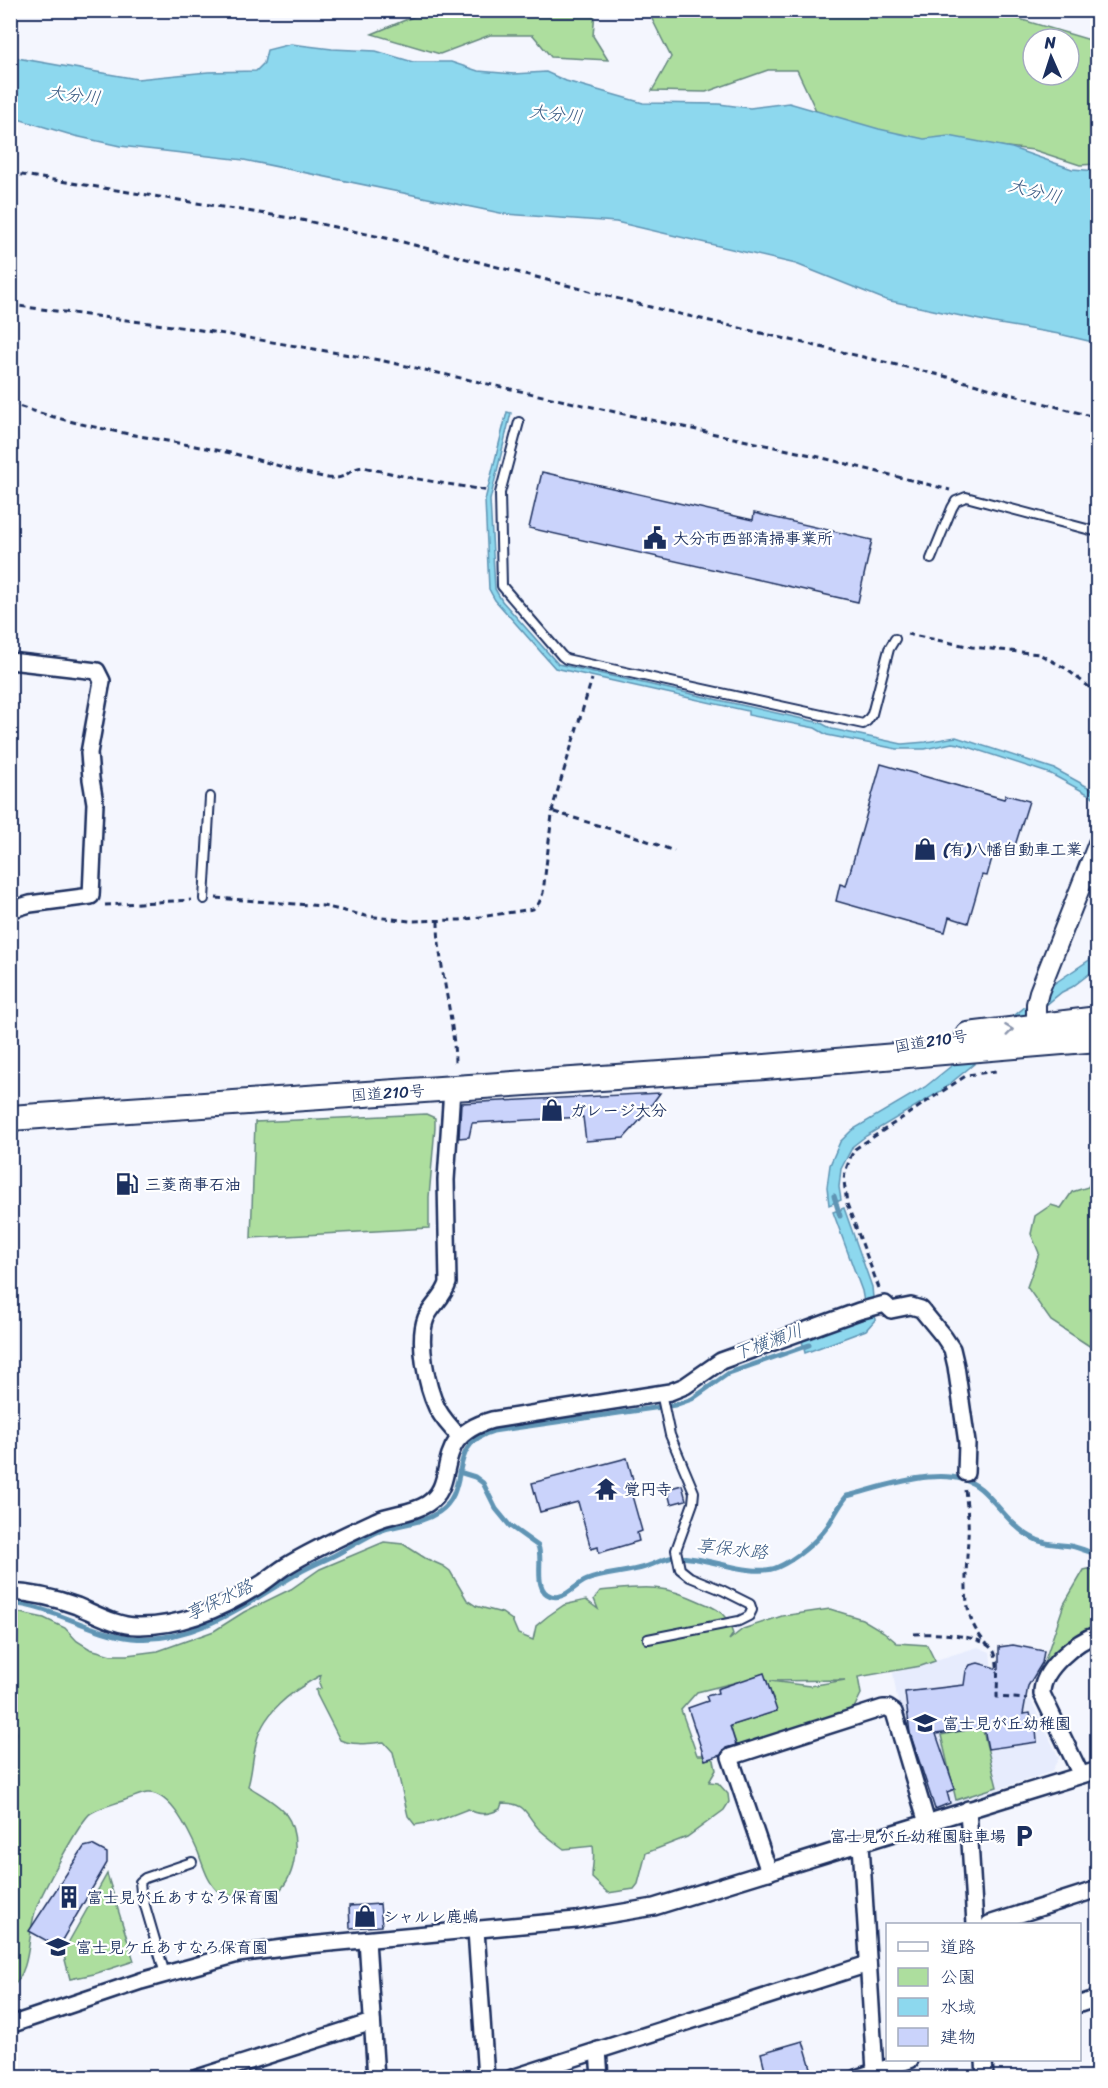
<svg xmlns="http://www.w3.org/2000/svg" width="1108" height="2088" viewBox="0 0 1108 2088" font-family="Sriracha,'Klee One',sans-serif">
	<rect width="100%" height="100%" fill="#f4f6fe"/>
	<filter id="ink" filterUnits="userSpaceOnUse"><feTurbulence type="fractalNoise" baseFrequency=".0167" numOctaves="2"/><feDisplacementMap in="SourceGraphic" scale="12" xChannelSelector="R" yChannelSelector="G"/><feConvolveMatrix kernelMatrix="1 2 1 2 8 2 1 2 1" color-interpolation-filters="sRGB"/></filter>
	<g filter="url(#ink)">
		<path fill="#e7ecfd" d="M978,1647L990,1652L995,1699L1031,1700L1059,1758L1051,1772L935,1809L929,1805L926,1799L897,1698L893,1673Z"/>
		<g fill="#adde9e" stroke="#64867e" stroke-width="1.5" fill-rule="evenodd">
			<path d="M424,11H595L593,36L608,60L551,57L533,35H490L440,54L372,34L422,13Z"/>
			<path d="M648,11H992L1097,42V164L1080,165L1034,150L980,144L922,142L820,119L797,70H768L706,92L652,91L671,57ZM1033,39H1069V75H1033Z"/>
			<path d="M426,1114L435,1118V1127L429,1197V1228L251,1238L255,1122Z"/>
			<path d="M1097,1167V1351L1051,1321L1027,1287L1039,1253L1031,1234L1035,1216L1051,1205L1061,1208L1072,1192L1088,1187Z"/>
			<path d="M384,1542L403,1544L425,1558L443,1566L450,1571L467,1600L476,1606L502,1613L512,1620L518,1634L533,1640L536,1626L548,1616L564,1605L586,1600L598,1609L594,1599L600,1591C642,1587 662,1583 701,1602C709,1605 720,1610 725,1617C729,1621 731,1629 733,1634L729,1640L743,1629L782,1616L830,1609L862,1619L884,1632L897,1643L927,1645L935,1661L921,1666L858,1677L861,1694L853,1710L738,1749L730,1726L776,1711L767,1681L737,1682L697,1692L681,1710L697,1755H707L714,1760L716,1770L709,1782L718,1783L728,1794L729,1802L724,1810L687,1837L646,1853L638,1884L634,1889L608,1893L592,1878C592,1864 595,1861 593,1846L564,1849C556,1843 546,1836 538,1828C525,1813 526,1803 502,1803L500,1809C489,1815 479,1816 468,1809L437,1821L415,1825L408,1816L393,1752L384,1742C370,1743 354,1746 340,1740L317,1695L316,1690L321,1688L319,1683L321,1675C292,1691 260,1713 255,1749C252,1761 252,1773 248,1786C260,1794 276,1802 285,1813C300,1833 298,1870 281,1889C274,1896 259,1894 250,1894C242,1894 226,1898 219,1892C208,1884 203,1865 198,1852C190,1834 171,1791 147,1793C140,1794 132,1798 125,1800C114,1804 101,1807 91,1813C81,1819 39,1897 35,1912C27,1937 32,1970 11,1988L10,1768L17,1733L14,1726H11V1611L44,1618L65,1628L77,1641L90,1649L111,1655H127L158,1651L214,1631L244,1612L291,1589L320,1569ZM845,1680L810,1686L770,1681Z"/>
			<path d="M1088,1569L1097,1570V1625C1074,1631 1060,1649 1044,1667L1043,1666L1064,1604L1084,1570Z"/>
			<path d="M982,1727L997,1787L956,1800L941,1735Z"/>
			<path d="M107,1874L134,1961L94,1974L70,1979L63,1952Z"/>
		</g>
		<g fill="#8dd8ee" stroke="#5f94b4" stroke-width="1.5">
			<path d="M291,44L332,49L376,51L413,62H451L478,71L514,74L546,72L566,81L643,103L719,104L750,108L789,103L879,129L924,139L949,136L1012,148L1072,169L1097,171V343L1059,334L994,323L886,300L796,264L616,222L505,214L244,160L120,146L75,136L11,117V57L137,79L208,72L256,71L264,63L267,50Z"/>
			<path d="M507,412L511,413L490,500L495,589L502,601L558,664L821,723L832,729L902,744L926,742L956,737L1055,769L1097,792V799L1051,774L959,744L952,743L925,749H897L827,735L815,728L748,715V711L555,668L495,600L489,589L485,500Z"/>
			<path d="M1097,955V968L1072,987L1062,992L941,1091L866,1136L853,1146L841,1169L839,1187L841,1200L829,1205L827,1187L830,1165L840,1142L852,1130L925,1087L1055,983Z"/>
			<path d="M844,1208L872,1287L875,1320L866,1330L805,1353L802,1341L859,1319L864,1302L862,1291L833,1212Z"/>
		</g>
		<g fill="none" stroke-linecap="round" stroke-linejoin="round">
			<g stroke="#5f94b4" stroke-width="5">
				<path d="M834,1196L840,1216"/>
				<path d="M459,1472L475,1477L483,1483L496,1509L510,1526L538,1546C544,1559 532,1590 551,1596C566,1600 574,1585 587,1580C605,1573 626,1573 645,1567C655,1564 665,1558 675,1557C705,1555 751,1579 778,1567C796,1559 816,1542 827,1527C834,1517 839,1505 847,1496C884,1487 949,1461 981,1489C998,1504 1011,1526 1031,1537C1044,1545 1057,1544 1071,1546C1080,1548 1089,1552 1098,1555"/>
				<path d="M10,1603C54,1607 90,1633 132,1638C195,1644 247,1603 298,1573C310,1566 323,1561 335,1555C348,1548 361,1540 375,1533C396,1523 418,1526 439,1512C472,1489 445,1445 493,1431L675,1405L692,1399L729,1373L809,1345"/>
			</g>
		</g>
		<g fill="#cad3fb" stroke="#1b2f5e" stroke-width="1.5">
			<path d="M542,472L753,520L754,513L872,540L858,602L529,528Z"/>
			<path d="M881,764L1004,799L1006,795L1029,801L1013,852L995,847L987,876L982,875L968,923L949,917L945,932L836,901L840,884L846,886Z"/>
			<path d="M660,1093L641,1119L624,1138L586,1141L583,1117L472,1123L469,1137L459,1138L461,1103Z"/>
			<path d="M627,1458L634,1483L629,1485L642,1531L637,1533L639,1541L599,1553L598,1547L591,1549L578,1502L540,1512L532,1483Z"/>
			<path d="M682,1485L686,1500L671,1504L667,1489Z"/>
			<path d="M1013,1645L1044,1651L1042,1663L1028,1686L1023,1714L1030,1713L1031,1717H1035L1037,1742L988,1749L984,1728L936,1734L955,1789L947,1792L950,1803L935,1809L910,1733L905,1692L964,1685L966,1671L970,1665L978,1663L999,1669V1647Z"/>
			<path d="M764,1673L777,1711L730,1726L736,1745L726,1748L721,1755L705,1760L688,1708L708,1701L706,1696L718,1693L717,1689Z"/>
			<path d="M92,1845L107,1853V1863L58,1947L29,1931L84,1847Z"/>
			<path d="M380,1904L382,1926L350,1928L349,1906Z"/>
			<path d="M803,2041L814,2078H767L761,2053Z"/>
		</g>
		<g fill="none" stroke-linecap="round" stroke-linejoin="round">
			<g stroke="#1b2f5e" stroke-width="12">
				<g id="service">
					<path d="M519,422L500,493L502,586L562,656L566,659L863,724L867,721L872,714L889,649L895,639"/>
					<path d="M931,559L952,508L956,501L966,497L1098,532"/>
					<path d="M204,899L210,797"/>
					<path d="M648,1639L739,1621L749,1616L752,1610L750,1604L722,1590L690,1577L680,1569L676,1550L693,1503L694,1492L670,1435L661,1393"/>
					<path d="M165,1974L141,1892L140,1882L145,1878L192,1862"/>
				</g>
			</g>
			<g stroke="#1b2f5e" stroke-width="20">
				<g id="minor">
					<path d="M10,661L97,671L102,681L89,753L91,779L95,803L91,896L30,904L10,910"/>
					<path d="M452,1089L446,1180L448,1283C444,1297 432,1305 426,1318C417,1341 427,1387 437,1408C443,1419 452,1429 460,1437"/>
					<path d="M10,1592C33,1593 55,1598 77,1606C96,1614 117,1626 137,1626C183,1627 226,1607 264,1582C271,1577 278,1571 286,1566C312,1550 347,1534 375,1521C392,1513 411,1514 427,1504C461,1482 428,1438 492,1420L670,1392L685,1386L721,1361L859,1311L885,1304L891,1310L911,1306L921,1309L944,1337L952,1349L956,1366L967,1443L966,1473"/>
					<path d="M1081,1775L1042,1694C1041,1669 1077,1641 1098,1634"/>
					<path d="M968,1809L975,1924"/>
					<path d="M861,1844L875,2071"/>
					<path d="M769,1872L730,1757L883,1708H888L894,1712L927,1823"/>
					<path d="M989,1924L1098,1889"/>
					<path d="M476,1930L486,2078"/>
					<path d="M367,1940L376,2078"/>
					<path d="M1080,2004L1098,1998"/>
					<path d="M10,2025L141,1981L238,1954L298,1946L576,1920L654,1907L1098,1770"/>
					<path d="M598,2050L600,2078"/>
					<path d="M984,2060L985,2078"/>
					<path d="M197,2078L372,2022"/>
					<path d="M512,2078L868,1964"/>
					<path d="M856,2078L910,2060"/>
				</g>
			</g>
			<g stroke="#1b2f5e" stroke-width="22">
				<path id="tertiary" d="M1036,1026V1004L1039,992L1098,843"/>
			</g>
			<g stroke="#1b2f5e" stroke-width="28">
				<g id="trunk">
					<path d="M968,1035L1098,1019"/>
					<path d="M10,1118L765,1067L1098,1039"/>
				</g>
			</g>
			<g stroke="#1b2f5e" stroke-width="3" stroke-dasharray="6 4.5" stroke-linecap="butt">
				<path d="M1095,10L1098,11"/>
				<path d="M10,173L297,219L395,240L646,306L944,376L1098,418"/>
				<path d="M10,305L195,329L379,360L811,455L950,490"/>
				<path d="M10,403C78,428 150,437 221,451C257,458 291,471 328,478C349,480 346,469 363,467L412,478L489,491"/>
				<path d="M907,634L972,647L1039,654L1065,668L1098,694"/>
				<path d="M554,812L637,837L674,851"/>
				<path d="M216,898L323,906L366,916L410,921L460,920L533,909L539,903L543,893L553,806L592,679"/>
				<path d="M105,905L191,900"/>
				<path d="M438,921C438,970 455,1017 455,1066"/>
				<path d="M879,1288L847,1204L844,1181L845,1172L851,1156L855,1149L967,1075L996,1071"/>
				<path d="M965,1490C967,1505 969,1521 968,1537C967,1574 958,1616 987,1644"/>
				<path d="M914,1634C932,1633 988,1633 995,1654C999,1666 997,1684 997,1697L1027,1699"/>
			</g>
			<use href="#service" stroke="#fff" stroke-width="8"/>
			<use href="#minor" stroke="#fff" stroke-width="15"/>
			<use href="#tertiary" stroke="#fff" stroke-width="18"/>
			<use href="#trunk" stroke="#fff" stroke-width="24"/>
		</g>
		<defs><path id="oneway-chevron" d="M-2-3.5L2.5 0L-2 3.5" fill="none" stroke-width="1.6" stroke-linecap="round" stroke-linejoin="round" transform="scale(1.5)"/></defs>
		<use stroke="#8d97ae" href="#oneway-chevron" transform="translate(1009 1030) rotate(-7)"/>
	</g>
	<defs>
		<g id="civic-bare" transform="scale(1.8)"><path d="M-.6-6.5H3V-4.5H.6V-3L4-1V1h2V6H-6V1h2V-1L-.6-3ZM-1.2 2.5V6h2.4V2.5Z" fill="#1b2f5e" stroke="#fff" stroke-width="2.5" paint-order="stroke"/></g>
		<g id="shop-bare" transform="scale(1.8)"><path d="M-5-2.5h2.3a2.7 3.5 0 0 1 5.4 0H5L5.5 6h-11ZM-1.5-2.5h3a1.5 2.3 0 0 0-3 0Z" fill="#1b2f5e" stroke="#fff" stroke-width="2.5" paint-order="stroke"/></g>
		<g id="fuel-bare" transform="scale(1.8)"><path d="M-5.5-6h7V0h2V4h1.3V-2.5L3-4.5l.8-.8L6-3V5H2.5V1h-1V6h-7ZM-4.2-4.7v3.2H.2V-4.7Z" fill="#1b2f5e" stroke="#fff" stroke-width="2.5" paint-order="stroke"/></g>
		<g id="temple-bare" transform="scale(1.8)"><path d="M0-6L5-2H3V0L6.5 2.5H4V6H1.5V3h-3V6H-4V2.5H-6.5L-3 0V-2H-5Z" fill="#1b2f5e" stroke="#fff" stroke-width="2.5" paint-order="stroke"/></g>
		<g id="school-bare" transform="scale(1.8)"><path d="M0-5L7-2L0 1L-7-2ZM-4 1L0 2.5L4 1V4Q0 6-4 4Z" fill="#1b2f5e" stroke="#fff" stroke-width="2.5" paint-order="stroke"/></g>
		<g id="parking-bare" transform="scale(1.8)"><path d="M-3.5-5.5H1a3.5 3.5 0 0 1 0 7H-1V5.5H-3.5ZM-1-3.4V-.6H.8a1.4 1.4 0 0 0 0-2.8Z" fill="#1b2f5e" stroke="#fff" stroke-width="2.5" paint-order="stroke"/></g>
		<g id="building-bare" transform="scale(1.8)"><path d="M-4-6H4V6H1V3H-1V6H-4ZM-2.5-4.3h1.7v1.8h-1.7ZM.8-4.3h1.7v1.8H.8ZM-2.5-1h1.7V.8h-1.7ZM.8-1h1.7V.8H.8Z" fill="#1b2f5e" stroke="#fff" stroke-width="2.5" paint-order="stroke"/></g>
	</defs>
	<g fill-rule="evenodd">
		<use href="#civic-bare" x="655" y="538"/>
		<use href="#shop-bare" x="925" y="849"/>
		<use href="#shop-bare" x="552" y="1110"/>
		<use href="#fuel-bare" x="127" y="1184"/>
		<use href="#temple-bare" x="606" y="1489"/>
		<use href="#school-bare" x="925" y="1723"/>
		<use href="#parking-bare" x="1024" y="1836"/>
		<use href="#building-bare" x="69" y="1897"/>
		<use href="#shop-bare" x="365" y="1916"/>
		<use href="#school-bare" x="58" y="1947"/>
	</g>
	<g text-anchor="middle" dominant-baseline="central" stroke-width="4.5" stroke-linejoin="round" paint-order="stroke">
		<g font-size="16" font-weight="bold" fill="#1b2f5e" stroke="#fff" text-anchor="start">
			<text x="673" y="538">大分市西部清掃事業所</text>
			<text x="943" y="849">(有)八幡自動車工業</text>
			<text x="570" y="1110">ガレージ大分</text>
			<text x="145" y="1184">三菱商事石油</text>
			<text x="624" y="1489">覚円寺</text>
			<text x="943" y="1723">富士見が丘幼稚園</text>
			<text x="1006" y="1836" text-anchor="end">富士見が丘幼稚園駐車場</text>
			<text x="87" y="1897">富士見が丘あすなろ保育園</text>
			<text x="383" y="1916">シャルレ鹿嶋</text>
			<text x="76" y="1947">富士見ケ丘あすなろ保育園</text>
		</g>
		<g font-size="16" fill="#1b2f5e" stroke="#fff">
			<text transform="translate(931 1041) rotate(-9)">国道210号</text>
			<text transform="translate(388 1093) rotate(-4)">国道210号</text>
		</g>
		<g font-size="18" font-style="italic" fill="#385982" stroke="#fff">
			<text transform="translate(74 95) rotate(7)">大分川</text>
			<text transform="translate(556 114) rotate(7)">大分川</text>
			<text transform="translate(1035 191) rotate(14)">大分川</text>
			<text transform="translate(768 1342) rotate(-20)">下横瀬川</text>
			<text transform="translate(732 1549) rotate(6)">享保水路</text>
			<text transform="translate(219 1600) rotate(-25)">享保水路</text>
		</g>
	</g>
	<rect width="1108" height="2088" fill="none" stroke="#fff" stroke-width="36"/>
	<rect x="18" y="18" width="1072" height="2052" fill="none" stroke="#1b2f5e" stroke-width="2" filter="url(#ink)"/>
	<rect x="886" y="1923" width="195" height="138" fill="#ffffff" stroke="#a4acbf" stroke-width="1.5"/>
	<rect x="898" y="1942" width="30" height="9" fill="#ffffff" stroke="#a4acbf" stroke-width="1.5"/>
	<text x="940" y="1953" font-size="18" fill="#1b2f5e">道路</text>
	<rect x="898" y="1968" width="30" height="18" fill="#adde9e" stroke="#a4acbf" stroke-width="1.5"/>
	<text x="940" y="1983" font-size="18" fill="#1b2f5e">公園</text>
	<rect x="898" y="1998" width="30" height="18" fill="#8dd8ee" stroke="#a4acbf" stroke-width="1.5"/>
	<text x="940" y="2013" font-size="18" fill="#1b2f5e">水域</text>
	<rect x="898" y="2028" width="30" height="18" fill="#cad3fb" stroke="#a4acbf" stroke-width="1.5"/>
	<text x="940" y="2043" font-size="18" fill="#1b2f5e">建物</text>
	<g transform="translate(1051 57) rotate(357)"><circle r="28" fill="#ffffff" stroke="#a4acbf" stroke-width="1.5"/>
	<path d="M0-4.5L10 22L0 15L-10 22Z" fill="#1b2f5e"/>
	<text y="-9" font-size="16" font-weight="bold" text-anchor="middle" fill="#1b2f5e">N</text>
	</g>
</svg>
